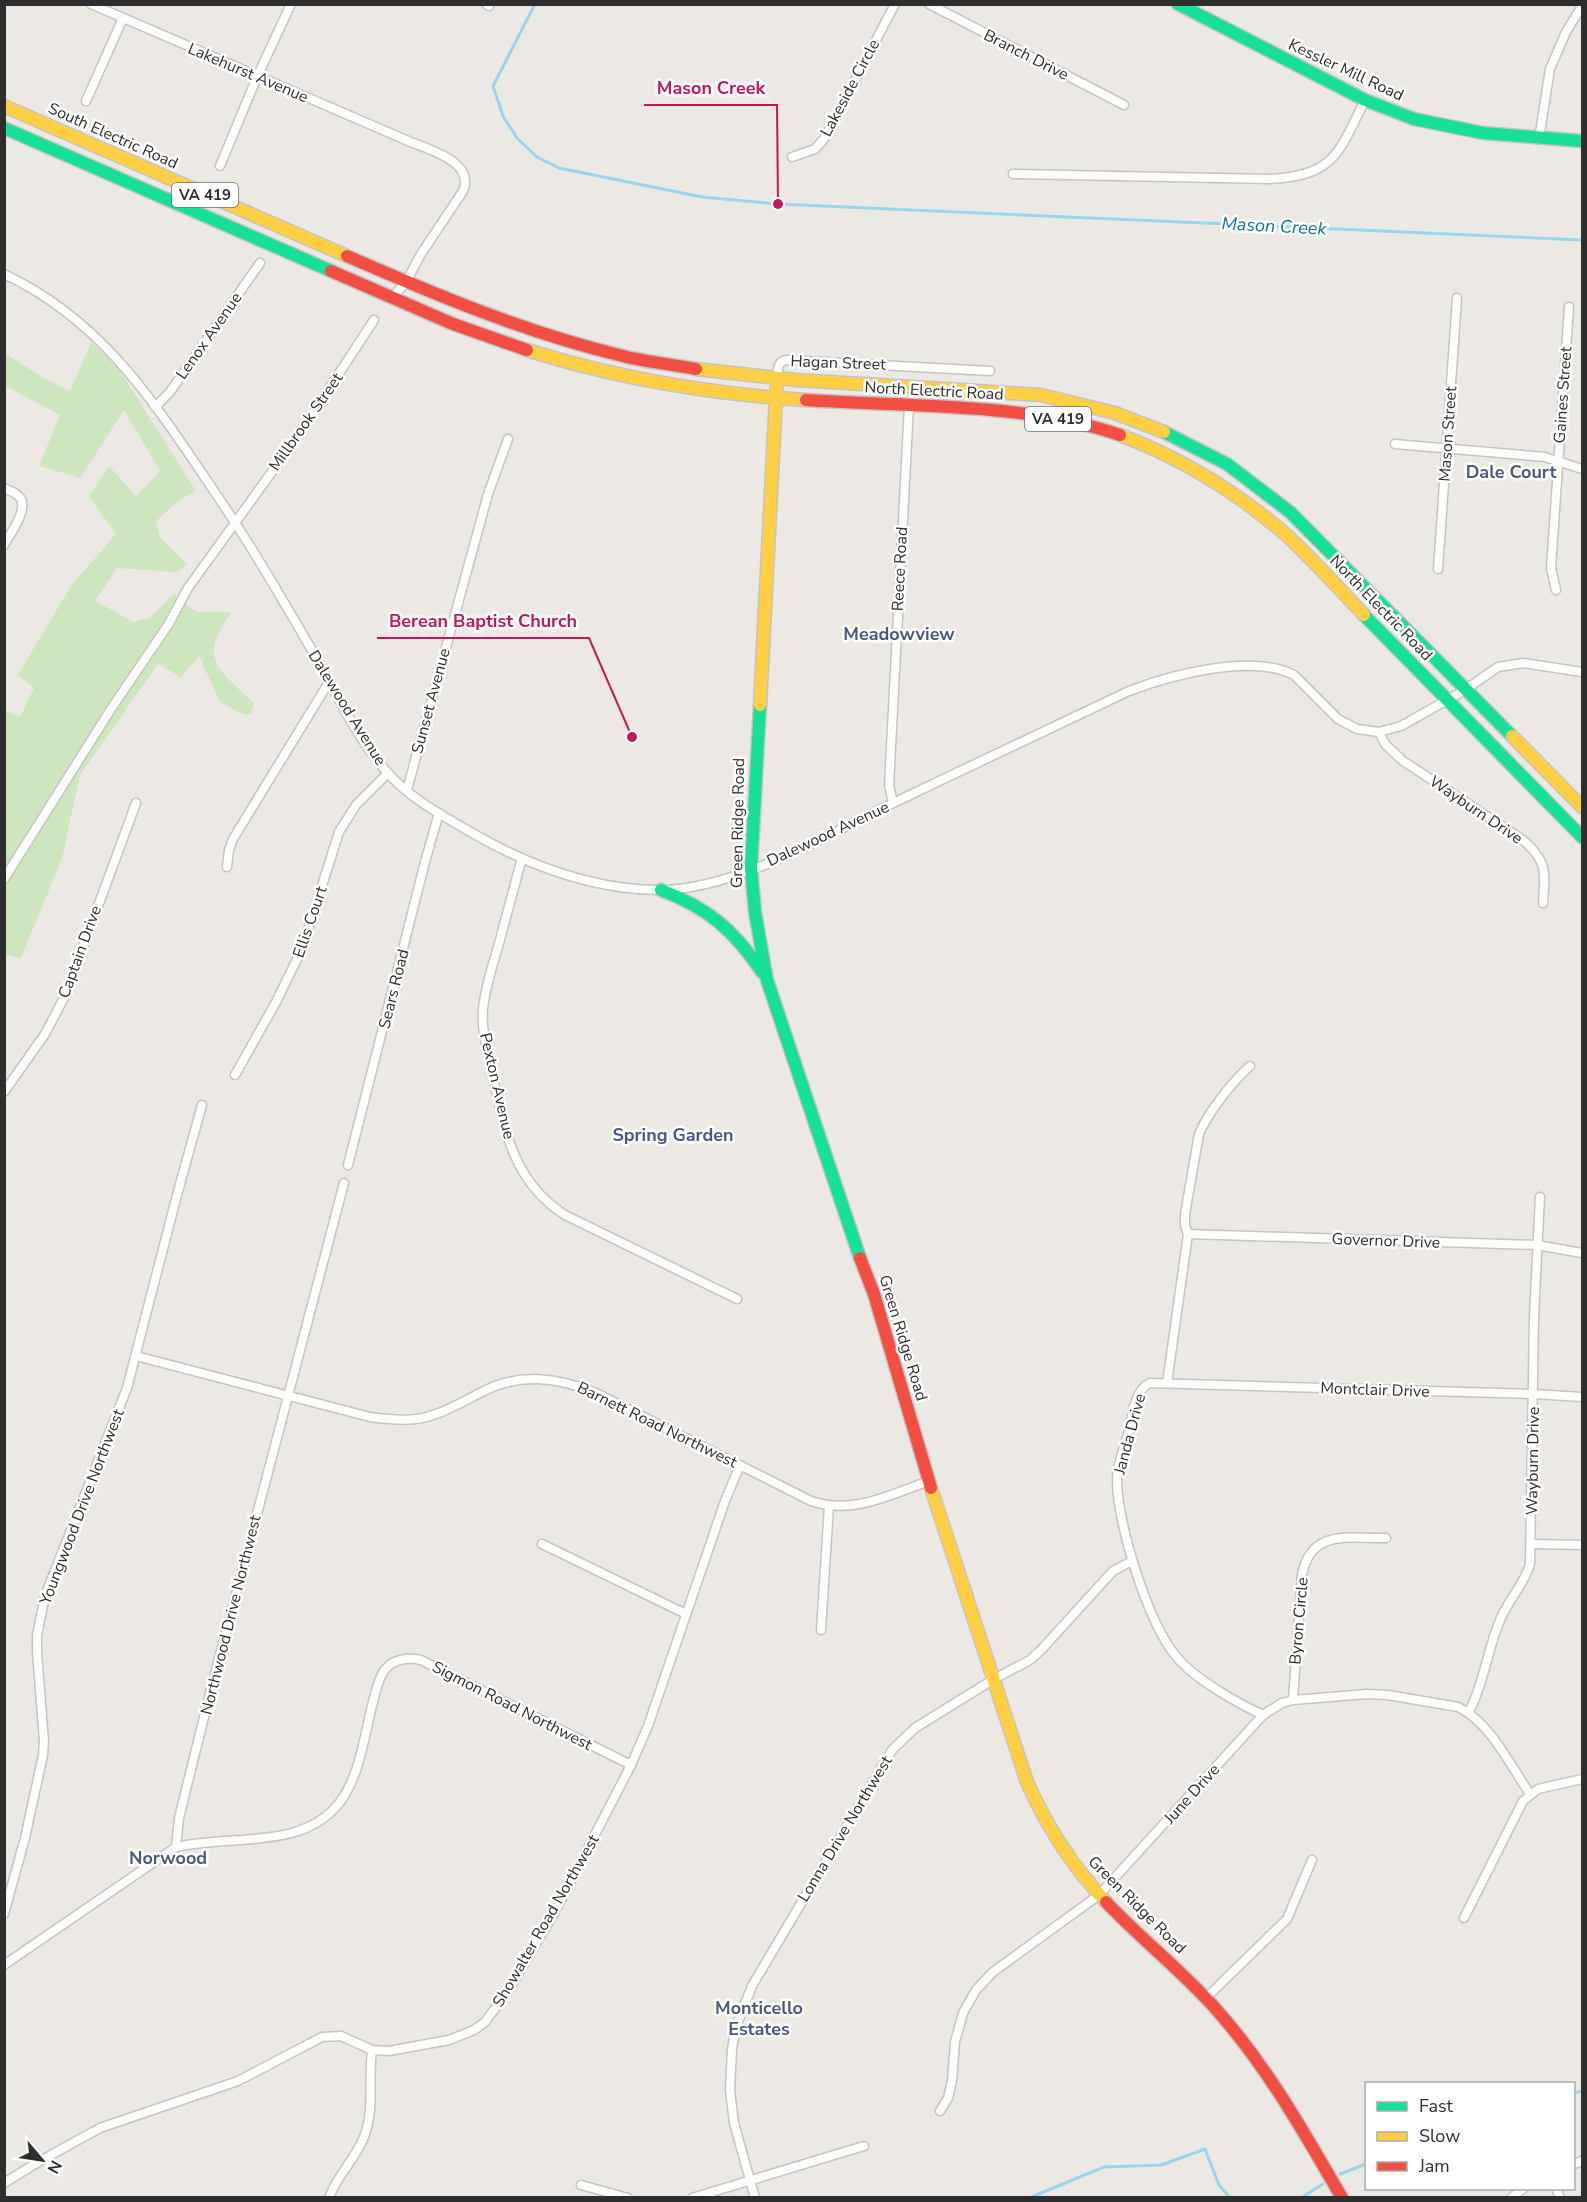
<svg xmlns="http://www.w3.org/2000/svg" width="1587" height="2202" viewBox="0 0 1587 2202" font-family="'Nunito Sans',sans-serif">
	<rect width="100%" height="100%" fill="#ece8e4"/>
	<path fill="#cee6be" d="M91,343L115,363L196,491L178,501L156,521L160,537L187,564L176,572L117,568L95,601L134,622L149,618L174,594L196,612H232C197,658 218,670 254,703L251,715L238,712L220,702L199,656L181,677L158,664L80,775L62,858L21,958L5,954V710L20,717L34,688L18,675L71,586L116,534L89,496L109,466L136,496L160,471L124,410L80,478L39,466L60,415L5,386V353L40,376L70,391Z"/>
	<g fill="none" stroke-linecap="round" stroke-linejoin="round">
		<g stroke="#99d6ec" stroke-width="3">
			<path d="M535,4L493,86L503,116L517,138L537,157L559,168L702,197L778,204L1582,240"/>
			<path d="M1574,2093L1582,2091"/>
			<path d="M1340,2174L1366,2164"/>
			<path d="M1029,2198L1104,2167L1161,2165L1205,2149L1219,2185L1230,2198"/>
			<path d="M1301,2198L1323,2184"/>
		</g>
		<g stroke="#c5c4c5" stroke-width="11">
			<g id="street">
				<path d="M91,4L406,140C426,149 476,161 463,191L421,254L406,282L392,298"/>
				<path d="M486,4L489,6"/>
				<path d="M929,4L1124,105"/>
				<path d="M86,101L123,18"/>
				<path d="M1539,139L1550,69L1566,32L1582,6"/>
				<path d="M792,157L815,149L824,139L895,4"/>
				<path d="M220,166L257,77L291,4"/>
				<path d="M1013,174L1270,179C1335,176 1339,152 1365,100"/>
				<path d="M4,274C104,321 155,404 214,491C251,545 284,602 317,659C338,697 357,738 386,771C409,798 443,816 474,834C530,866 595,890 661,890C735,889 819,839 885,807C966,768 1047,730 1129,691C1171,675 1252,653 1294,675L1338,719L1357,729L1379,732L1401,726L1465,690L1498,667L1523,663L1582,672"/>
				<path d="M777,378C778,369 777,361 787,360L990,371"/>
				<path d="M155,407L170,392L260,263"/>
				<path d="M1395,444L1545,457L1582,469"/>
				<path d="M4,488C10,491 18,493 21,499C27,512 10,534 4,545"/>
				<path d="M1438,569L1457,298"/>
				<path d="M1556,590L1551,568L1569,307"/>
				<path d="M1379,732L1385,744L1403,761L1523,840C1548,862 1545,872 1543,903"/>
				<path d="M407,790L488,494L508,439"/>
				<path d="M893,803L889,785L909,406"/>
				<path d="M522,858C514,888 506,917 498,947C492,967 485,988 483,1009C481,1031 488,1052 492,1073C505,1130 512,1181 565,1215L737,1299"/>
				<path d="M227,867L229,850L233,839L329,682"/>
				<path d="M4,879L111,709L168,625L188,588L300,433L374,320"/>
				<path d="M235,1075L276,1002L302,949L339,832L356,805L388,773"/>
				<path d="M4,1092L45,1034L65,996L136,803"/>
				<path d="M348,1165L425,862L439,813"/>
				<path d="M1188,1234L1537,1245L1582,1253"/>
				<path d="M136,1356L370,1417C385,1419 401,1421 416,1419C439,1416 460,1403 480,1393C519,1372 557,1377 596,1393L811,1501C853,1515 889,1495 929,1481"/>
				<path d="M1167,1383L1188,1234L1185,1225V1214L1199,1134C1209,1111 1232,1082 1250,1066"/>
				<path d="M542,1544L686,1614"/>
				<path d="M1532,1544L1582,1545"/>
				<path d="M821,1630L829,1506"/>
				<path d="M1293,1700L1302,1575C1311,1528 1349,1539 1386,1538"/>
				<path d="M1469,1712C1485,1681 1487,1649 1501,1618C1509,1599 1524,1585 1530,1564L1534,1316L1540,1197"/>
				<path d="M1263,1715C1237,1703 1193,1678 1176,1656C1148,1623 1117,1523 1117,1480C1117,1463 1125,1446 1129,1431C1132,1416 1135,1389 1150,1383L1534,1394L1582,1397"/>
				<path d="M176,1847C230,1834 303,1851 340,1802C360,1775 364,1737 372,1706C375,1695 377,1681 384,1671C392,1659 408,1657 421,1660L631,1765"/>
				<path d="M4,1914L25,1838L43,1755L44,1741L37,1652V1635L45,1596L127,1388L177,1195L202,1105"/>
				<path d="M1464,1918L1523,1801L1538,1789L1582,1779"/>
				<path d="M4,1965L176,1847L179,1818L210,1693L344,1183"/>
				<path d="M1206,1998L1287,1919L1312,1860"/>
				<path d="M940,2111L948,2098L952,2081L955,2042L963,2013L976,1990L993,1972L1099,1895L1263,1715L1282,1703L1293,1700L1367,1694L1388,1695L1458,1707C1490,1722 1510,1765 1530,1794"/>
				<path d="M1574,2164L1582,2161"/>
				<path d="M4,2183L40,2161L100,2128L238,2081L322,2037L341,2036L372,2050L389,2051L449,2040L474,2030L485,2022L508,1991L557,1908L631,1765L648,1726L725,1501L740,1465"/>
				<path d="M581,2185L628,2198"/>
				<path d="M1556,2188L1560,2198"/>
				<path d="M329,2198C337,2175 355,2160 364,2137C375,2108 368,2080 372,2050"/>
				<path d="M692,2198L864,2146"/>
				<path d="M755,2198L734,2123L730,2090L732,2049L736,2027L752,1986L892,1750L915,1728L994,1679L1030,1660L1041,1650L1113,1571L1132,1561"/>
				<path d="M1511,2198L1524,2188"/>
			</g>
		</g>
		<g stroke="#c5c4c5" stroke-width="15">
			<g id="fast">
				<path d="M1178,4L1365,100L1414,119L1483,133L1582,141"/>
				<path d="M4,128L331,271"/>
				<path d="M1164,432L1227,464L1290,512L1512,736"/>
				<path d="M1364,615L1582,837"/>
				<path d="M760,705L751,868L755,912L767,980L860,1258"/>
				<path d="M661,890C708,908 734,930 762,972"/>
			</g>
		</g>
		<g stroke="#c5c4c5" stroke-width="15">
			<g id="slow">
				<path d="M4,106L347,256"/>
				<path d="M527,350C619,379 710,394 806,400"/>
				<path d="M696,369L796,380L1041,395L1115,413L1164,432"/>
				<path d="M1120,435C1181,458 1235,491 1284,533C1312,558 1338,588 1364,615"/>
				<path d="M760,705L777,378"/>
				<path d="M1512,736L1582,807"/>
				<path d="M931,1488L1027,1782C1047,1827 1072,1866 1106,1902"/>
			</g>
		</g>
		<g stroke="#c5c4c5" stroke-width="15">
			<g id="jam">
				<path d="M347,256C436,295 525,332 619,355C644,362 671,364 696,369"/>
				<path d="M331,271L453,324L527,350"/>
				<path d="M806,400C907,407 1024,402 1120,435"/>
				<path d="M860,1258L874,1294L931,1488"/>
				<path d="M1106,1902C1141,1939 1181,1970 1215,2008C1266,2065 1304,2132 1342,2198"/>
			</g>
		</g>
		<use href="#street" stroke="#fcfcfb" stroke-width="8"/>
		<use href="#fast" stroke="#16e098" stroke-width="12"/>
		<use href="#slow" stroke="#ffcf43" stroke-width="12"/>
		<use href="#jam" stroke="#f24e42" stroke-width="12"/>
	</g>
	<g text-anchor="middle" dominant-baseline="central" stroke-width="5" stroke-linejoin="round" paint-order="stroke">
		<g fill="#fff" stroke="#6d6d6d" stroke-width="1.5">
			<rect x="172" y="183" width="66" height="24" rx="4.5"/>
			<rect x="1025" y="407" width="66" height="24" rx="4.5"/>
		</g>
		<g font-size="15" font-weight="bold" fill="#2e2e2e">
			<text x="205" y="195">VA 419</text>
			<text x="1058" y="419">VA 419</text>
		</g>
		<g font-size="16" fill="#2e2e2e" stroke="#fff">
			<text transform="translate(1026 55) rotate(27)">Branch Drive</text>
			<text transform="translate(1346 70) rotate(25)">Kessler Mill Road</text>
			<text transform="translate(248 73) rotate(23)">Lakehurst Avenue</text>
			<text transform="translate(850 88) rotate(-62)">Lakeside Circle</text>
			<text transform="translate(113 136) rotate(24)">South Electric Road</text>
			<text transform="translate(209 336) rotate(-55)">Lenox Avenue</text>
			<text transform="translate(838 363) rotate(2)">Hagan Street</text>
			<text transform="translate(934 391) rotate(3)">North Electric Road</text>
			<text transform="translate(1563 395) rotate(-86)">Gaines Street</text>
			<text transform="translate(306 422) rotate(-55)">Millbrook Street</text>
			<text transform="translate(1448 434) rotate(-86)">Mason Street</text>
			<text transform="translate(900 569) rotate(-87)">Reece Road</text>
			<text transform="translate(1381 608) rotate(46)">North Electric Road</text>
			<text transform="translate(431 701) rotate(-75)">Sunset Avenue</text>
			<text transform="translate(347 708) rotate(58)">Dalewood Avenue</text>
			<text transform="translate(1476 810) rotate(34)">Wayburn Drive</text>
			<text transform="translate(738 823) rotate(-89)">Green Ridge Road</text>
			<text transform="translate(828 834) rotate(-25)">Dalewood Avenue</text>
			<text transform="translate(310 922) rotate(-71)">Ellis Court</text>
			<text transform="translate(80 952) rotate(-70)">Captain Drive</text>
			<text transform="translate(394 989) rotate(-76)">Sears Road</text>
			<text transform="translate(497 1086) rotate(77)">Pexton Avenue</text>
			<text transform="translate(1386 1241) rotate(2)">Governor Drive</text>
			<text transform="translate(903 1338) rotate(73)">Green Ridge Road</text>
			<text transform="translate(1375 1390) rotate(2)">Montclair Drive</text>
			<text transform="translate(657 1425) rotate(26)">Barnett Road Northwest</text>
			<text transform="translate(1130 1434) rotate(-75)">Janda Drive</text>
			<text transform="translate(1533 1461) rotate(-89)">Wayburn Drive</text>
			<text transform="translate(82 1507) rotate(-69)">Youngwood Drive Northwest</text>
			<text transform="translate(231 1615) rotate(-76)">Northwood Drive Northwest</text>
			<text transform="translate(1299 1621) rotate(-85)">Byron Circle</text>
			<text transform="translate(512 1706) rotate(27)">Sigmon Road Northwest</text>
			<text transform="translate(1192 1794) rotate(-48)">June Drive</text>
			<text transform="translate(845 1829) rotate(-59)">Lonna Drive Northwest</text>
			<text transform="translate(1137 1905) rotate(45)">Green Ridge Road</text>
			<text transform="translate(546 1921) rotate(-60)">Showalter Road Northwest</text>
		</g>
		<g font-size="18" font-style="italic" fill="#0d6fa3" stroke="#fff">
			<text transform="translate(1274 226) rotate(3)">Mason Creek</text>
		</g>
		<g font-size="18" font-weight="bold" fill="#4d5680" stroke="#fff">
			<text x="1511" y="472">Dale Court</text>
			<text x="899" y="634">Meadowview</text>
			<text x="673" y="1135">Spring Garden</text>
			<text x="168" y="1858">Norwood</text>
			<text x="759" y="2008">Monticello<tspan x="759" dy="21">Estates</tspan></text>
		</g>
	</g>
	<path fill="none" stroke="#c2185b" stroke-width="2" d="M778 204L777 105H644M632 737L589 638H377"/>
	<g fill="#c2185b" stroke="#fff" stroke-width="2">
		<circle cx="778" cy="204" r="6"/>
		<circle cx="632" cy="737" r="6"/>
	</g>
	<g font-size="18" text-anchor="middle" font-weight="bold" fill="#c2185b" stroke="#fff" stroke-width="5" stroke-linejoin="round" paint-order="stroke">
		<text x="711" y="94">Mason Creek</text>
		<text x="483" y="627">Berean Baptist Church</text>
	</g>
	<rect width="1587" height="2202" fill="none" stroke="#2e2e2e" stroke-width="12"/>
	<rect x="1365" y="2082" width="210" height="108" fill="#ffffff" stroke="#ababab" stroke-width="1.5"/>
	<rect x="1377" y="2102" width="30" height="9" fill="#16e098" stroke="#ababab" stroke-width="1.5"/>
	<text x="1419" y="2112" font-size="18" fill="#2e2e2e">Fast</text>
	<rect x="1377" y="2132" width="30" height="9" fill="#ffcf43" stroke="#ababab" stroke-width="1.5"/>
	<text x="1419" y="2142" font-size="18" fill="#2e2e2e">Slow</text>
	<rect x="1377" y="2162" width="30" height="9" fill="#f24e42" stroke="#ababab" stroke-width="1.5"/>
	<text x="1419" y="2172" font-size="18" fill="#2e2e2e">Jam</text>
	<g transform="translate(42 2160) rotate(119)" stroke="#ffffff" stroke-width="4.5" paint-order="stroke">
	<path d="M0-4.5L10 22L0 15L-10 22Z" fill="#2e2e2e"/>
	<text y="-9" font-size="16" font-weight="bold" text-anchor="middle" fill="#2e2e2e">N</text>
	</g>
</svg>
